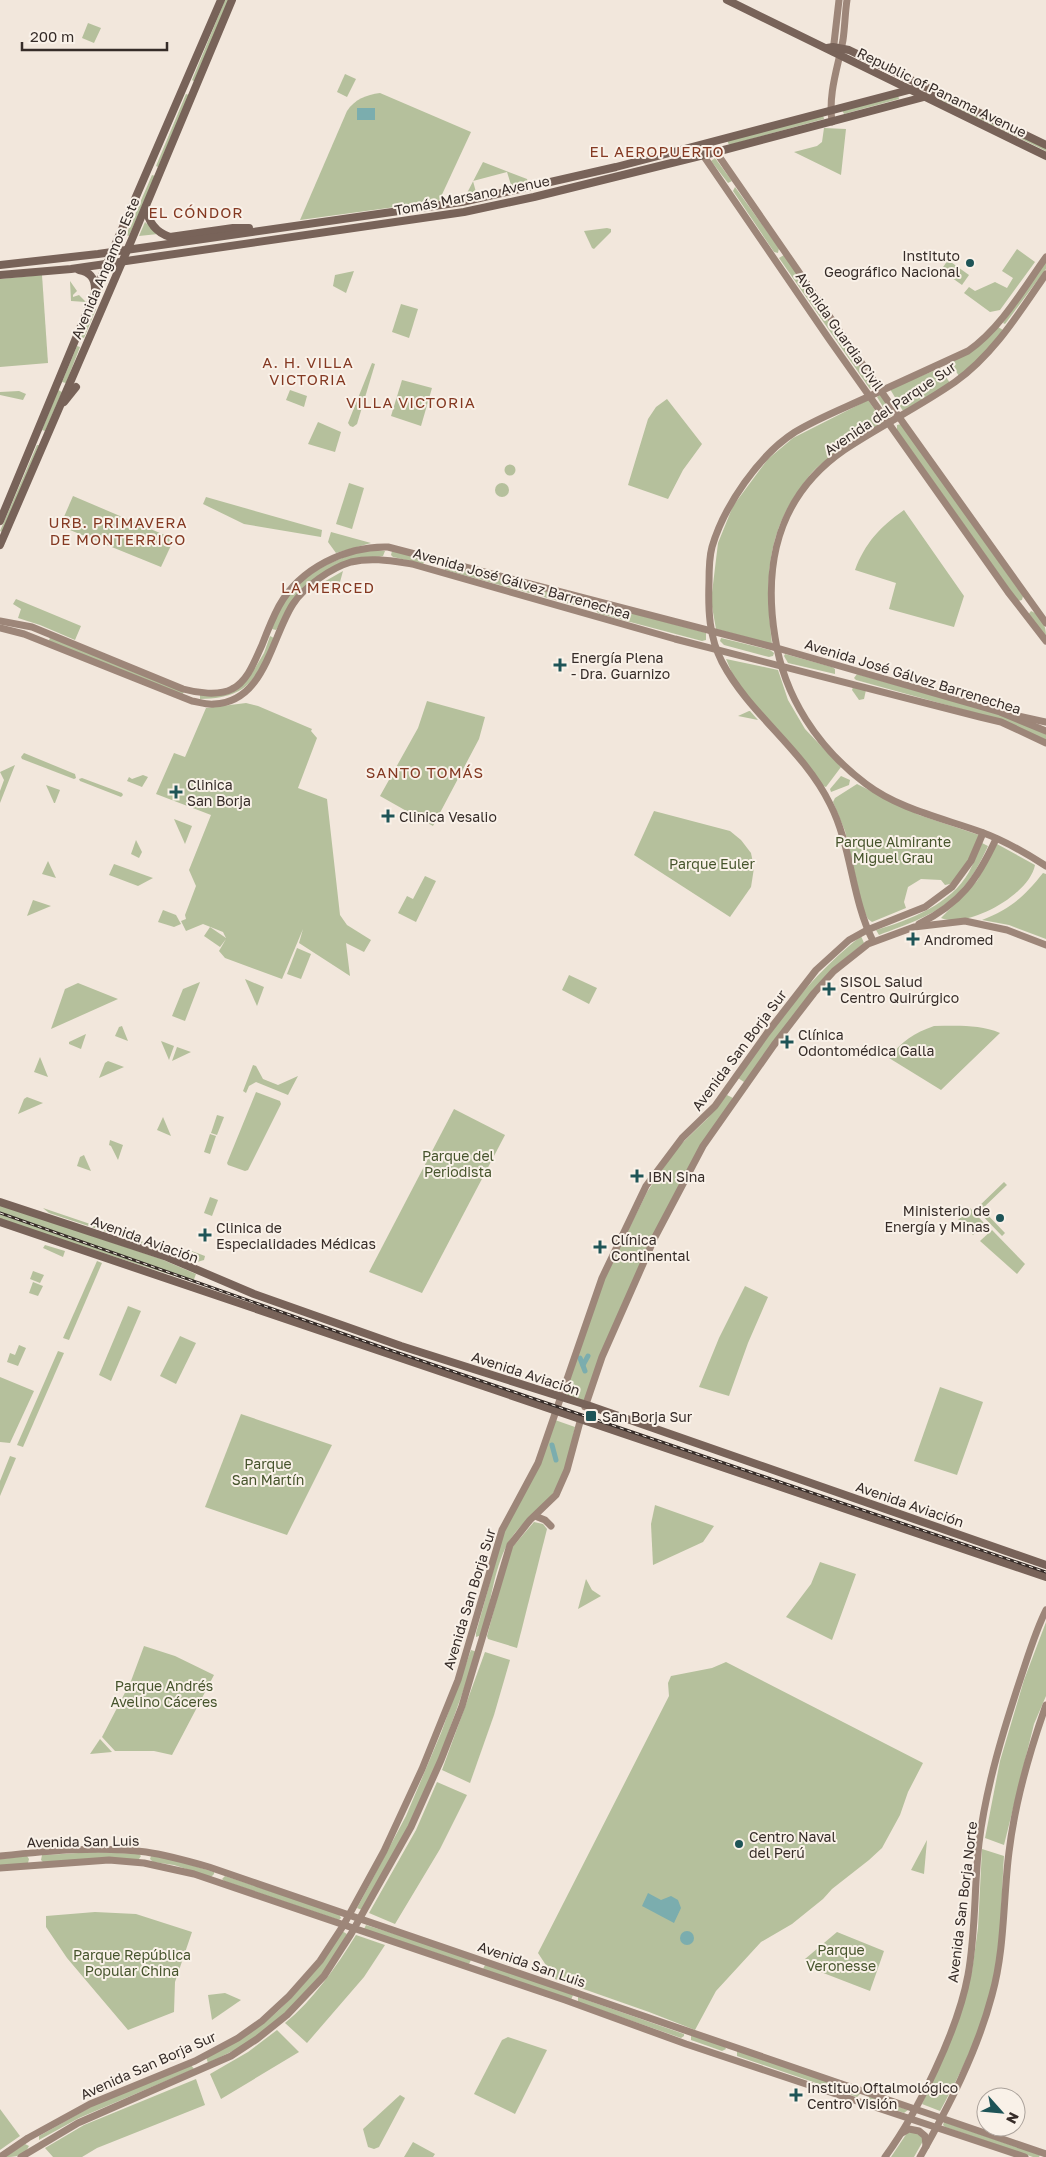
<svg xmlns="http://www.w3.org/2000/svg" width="1046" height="2157" viewBox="0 0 1046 2157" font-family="'Golos Text',sans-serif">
	<rect width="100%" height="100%" fill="#f2e7dc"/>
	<g fill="#b5c09c">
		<path d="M225,0H229L195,82L192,80Z"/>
		<path d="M88,23L101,28L94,43L82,38Z"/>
		<path d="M345,74L356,79L347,97L337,92Z"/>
		<path d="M380,93L471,132L439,201L300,220L347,111C355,99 366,95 380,93Z"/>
		<path d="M186,94L189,95L158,167L156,166Z"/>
		<path d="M898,95L899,99L844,114L842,110Z"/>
		<path d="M941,97L1046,146V151L940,100Z"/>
		<path d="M823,115L824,119L729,145L727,140Z"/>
		<path d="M824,128L846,129L841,175L794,152L817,146L822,142Z"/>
		<path d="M715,158L732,181L728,183L711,161Z"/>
		<path d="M483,162L527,179L528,182L512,188L507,172L473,181L477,196L468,198L466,195Z"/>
		<path d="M152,175L155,176L129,236L126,235Z"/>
		<path d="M735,187L779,248L778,253L774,252L733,191Z"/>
		<path d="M145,222L158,234L139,236Z"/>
		<path d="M607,228L611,229V232L594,249L592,248L584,231Z"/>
		<path d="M1017,249L1035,262L1000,310L990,312L964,293L969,287L975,291L995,282L1007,288L1013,278L1002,271Z"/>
		<path d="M784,255L876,387L870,389L779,258Z"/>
		<path d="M1046,259V269L1005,324L1003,323Z"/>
		<path d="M948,260L969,275L962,285L941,270Z"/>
		<path d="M354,271L346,293L333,286L335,275Z"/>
		<path d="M42,275L48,363L0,367V279Z"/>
		<path d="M70,281L77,291L73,295V297L79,295L86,302L71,301Z"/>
		<path d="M401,304L418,309L409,338L392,332Z"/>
		<path d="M92,307L96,309L84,338L80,337Z"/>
		<path d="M998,327L1003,330L990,348L959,376L950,362Z"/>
		<path d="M77,346L80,347L66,383L62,382Z"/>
		<path d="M372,363L375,364L357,424L353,427L350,426L348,423Z"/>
		<path d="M940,368L950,383L903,411L890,389Z"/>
		<path d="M402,380L432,388L421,426L391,416Z"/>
		<path d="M58,390L62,392L45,431L42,430Z"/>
		<path d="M290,390L307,396L304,407L286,400Z"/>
		<path d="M19,391L26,394L23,400L0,395V392Z"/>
		<path d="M881,394L893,415L889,417L877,397Z"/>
		<path d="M667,399L702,444L683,470L668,499L628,485L648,419L656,407Z"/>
		<path d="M868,400L884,423C863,436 840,449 820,465C811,472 803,484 796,494C764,542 766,590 772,644L716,629L711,601L718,543L733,506L768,459L793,438Z"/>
		<path d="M318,422L341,432L335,452L308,444Z"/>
		<path d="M901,424L1023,596L1022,600L1018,601L897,430V425Z"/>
		<path d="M37,445H39L2,532L0,531Z"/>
		<circle cx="510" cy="470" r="5.5"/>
		<path d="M349,483L364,488L352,529L336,524Z"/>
		<circle cx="502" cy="490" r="7"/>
		<path d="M73,496L174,539L161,567L60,526Z"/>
		<path d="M206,497L322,530L321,537L244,524L203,504Z"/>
		<path d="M904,510L964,596L954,627L889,609L896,583L855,570C865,543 880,527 904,510Z"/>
		<path d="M331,532L371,543L336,553L328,542Z"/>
		<path d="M368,549L385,551L383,556C317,564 312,577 276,630L272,629C273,623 277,617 279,612C299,573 329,562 368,549Z"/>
		<path d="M392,551L427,559L423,564L393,557L391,555Z"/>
		<path d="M445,565L581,600L578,606L562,602L445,570Z"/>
		<path d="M343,571L337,593L315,587Z"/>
		<path d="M16,599L81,626L75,640L40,625L18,618L21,609L13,604Z"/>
		<path d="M594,603L703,632L706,633V640L702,641L600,614L592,609Z"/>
		<path d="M1031,611C1041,615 1046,625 1046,636L1028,615Z"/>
		<path d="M270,636L274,638C256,679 249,698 200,699V695L215,696L252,673L264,653Z"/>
		<path d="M50,637L184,692L182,695L49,641Z"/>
		<path d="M721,638L770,650L774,653L773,656L769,657L724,645L720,641Z"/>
		<path d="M785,654L832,667L835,669V674L788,663L784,656Z"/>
		<path d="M726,659L778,670L788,700L805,729L841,767L826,787L823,786L737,685Z"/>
		<path d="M857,674L1002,715L1046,734V740L1001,720L856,680L854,678Z"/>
		<path d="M853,687L866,690L864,699L859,700L852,690Z"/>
		<path d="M427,701L485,717L479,739L433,826L380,796L418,728Z"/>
		<path d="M246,703L258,706L312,729L311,731L317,738L298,788L327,799L340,915L347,925L371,940L364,952L346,943L350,976L299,943L303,929L282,979L225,958L219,951L226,939L220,947L204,936L210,927L226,938L223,932L203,924L186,931L181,921L186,919L185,915L196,886L189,870L211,815L156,794L174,753L185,757L206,708Z"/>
		<path d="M750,711L758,720L738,716L749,711Z"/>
		<path d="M24,753L75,774L76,778L74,779L22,759L21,757Z"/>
		<path d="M15,765L0,803V791L4,780L0,772Z"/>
		<path d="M143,775L148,777L142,787L127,781L129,777L132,779Z"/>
		<path d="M841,776L850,780L849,785L831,792L830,789Z"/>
		<path d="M82,778L122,793L123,795L121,797L80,781L79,779Z"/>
		<path d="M857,784L919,815L979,835L964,870L950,884L945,885L941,880L921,879L908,887L904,902L906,908L872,922L868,919L863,909L845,831L833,802L835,798Z"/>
		<path d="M46,785L60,790L55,803H54Z"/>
		<path d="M654,811L730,831L741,840L751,853L754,868L751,887L730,917L634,855Z"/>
		<path d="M174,819L192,826L185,844Z"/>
		<path d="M136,840L142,852L139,858L131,854Z"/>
		<path d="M982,843L988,846C962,904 936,914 879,935L876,930C910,920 951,904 969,872C974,863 977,853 982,843Z"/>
		<path d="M997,844L1035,865C1030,894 969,929 941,918L977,881Z"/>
		<path d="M48,861L56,878L42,874Z"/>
		<path d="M114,864L153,878L138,886L109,875Z"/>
		<path d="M1043,873L1046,874V939L1009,925L982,920C1010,909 1024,897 1043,873Z"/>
		<path d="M425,876L436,881L416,922L398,913L407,896L413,899Z"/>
		<path d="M33,900L51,906L27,916Z"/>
		<path d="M163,910L176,915L181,924L174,927L158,922Z"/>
		<path d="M861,936L864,943L833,968L744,1082L738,1078C777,1024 808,978 861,936Z"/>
		<path d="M297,948L311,954L301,979L287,974Z"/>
		<path d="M569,975L597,988L589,1004L562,990Z"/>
		<path d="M245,979L264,987L257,1006Z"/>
		<path d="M200,982L185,1021L172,1016L183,989Z"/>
		<path d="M78,983L118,999L51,1029L65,989Z"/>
		<path d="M122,1026L128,1041L115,1036L119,1027Z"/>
		<path d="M934,1026C956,1026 979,1024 1000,1033L941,1090L889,1058C902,1041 914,1033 934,1026Z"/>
		<path d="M86,1034L81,1049L69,1044V1042Z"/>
		<path d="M161,1041L174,1046L169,1060Z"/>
		<path d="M177,1047L191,1052L172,1061Z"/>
		<path d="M40,1057L48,1077L34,1072Z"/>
		<path d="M108,1061L124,1067L99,1078L105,1063Z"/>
		<path d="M253,1065L256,1066L263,1079L278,1085L298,1076L288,1095L256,1082L249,1086L246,1093L243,1091Z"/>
		<path d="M256,1092L280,1101L281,1104L248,1170L245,1171L228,1165L227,1163Z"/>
		<path d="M727,1095L733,1098L682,1180L585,1401L564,1394L604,1280L647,1192L677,1148L707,1119Z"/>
		<path d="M27,1097L43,1103L18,1114L24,1099Z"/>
		<path d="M454,1109L505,1135L422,1293L369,1272Z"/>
		<path d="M217,1115L224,1117L217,1135L211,1133Z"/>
		<path d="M163,1117L171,1136L157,1130Z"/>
		<path d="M210,1134L216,1136L210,1154L204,1152Z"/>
		<path d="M110,1140L123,1145L118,1160L111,1146L109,1145Z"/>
		<path d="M84,1155L91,1171L77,1166L80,1157Z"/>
		<path d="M1004,1182L1007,1185L982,1209L1005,1233L1002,1236L976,1209Z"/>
		<path d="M210,1197L218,1200L212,1216L204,1213Z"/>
		<path d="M0,1205L161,1259L196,1274L193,1282L0,1220Z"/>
		<path d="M43,1208L161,1248V1250L49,1213Z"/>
		<path d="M970,1208L985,1224L973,1235L958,1220Z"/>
		<path d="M992,1230L1025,1264L1017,1274L980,1241Z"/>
		<path d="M45,1245L65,1251L63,1257L43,1248Z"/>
		<path d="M189,1250L205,1256L204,1260L197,1262L187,1254Z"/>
		<path d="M97,1261L102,1263L69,1340L63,1338Z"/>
		<path d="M33,1271L44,1275L40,1283L30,1279Z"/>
		<path d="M33,1282L43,1286L38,1296L29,1293Z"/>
		<path d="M745,1286L768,1297L748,1343L729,1396L699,1387L719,1338Z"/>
		<path d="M128,1306L141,1311L111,1381L99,1375Z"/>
		<path d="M180,1336L196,1343L176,1384L160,1376Z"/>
		<path d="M19,1345L26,1348L18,1366L7,1362L10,1353L15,1355Z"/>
		<path d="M58,1351L64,1353L23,1447L17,1445Z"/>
		<path d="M0,1377L34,1391L10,1443L0,1442Z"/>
		<path d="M940,1387L983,1402L957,1475L914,1461Z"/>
		<path d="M241,1414L332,1445L287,1535L205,1507Z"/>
		<path d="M555,1420L575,1427C570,1449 566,1476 552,1495C540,1511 521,1522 510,1540C495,1563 491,1601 484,1628L482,1635L476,1637V1633L503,1535Z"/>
		<path d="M10,1456L16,1458L0,1496V1481Z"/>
		<path d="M655,1505L714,1526L703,1542L653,1565L651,1524Z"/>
		<path d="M534,1522L543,1524L547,1529L517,1648L488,1639L487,1636L510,1550Z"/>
		<path d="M820,1562L856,1574L832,1640L786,1617L811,1584Z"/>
		<path d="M586,1579L592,1590L601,1596L578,1609Z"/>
		<path d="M1046,1622V1696L1034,1724L1004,1845L985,1838L1000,1761L1024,1680Z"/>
		<path d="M144,1646L175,1656L214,1675L172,1755L154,1751H115L102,1737L131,1681Z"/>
		<path d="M471,1650L477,1652L435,1770L410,1824L362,1910L357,1908L406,1816L441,1733Z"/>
		<path d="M485,1652L510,1660L494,1715L470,1783L442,1770Z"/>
		<path d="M726,1662L923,1763L908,1792L900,1815L882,1848L869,1860L832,1889L823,1899L792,1924L761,1942L716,1991L695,2030L649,2012L555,1979L538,1953L669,1696L668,1683L671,1676L712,1668Z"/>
		<path d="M100,1739L112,1752L90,1754Z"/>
		<path d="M437,1782L467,1795L440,1849L395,1924L369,1913L416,1830Z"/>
		<path d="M927,1840L924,1874L911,1870Z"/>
		<path d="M982,1849L1004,1856C1001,1900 1002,1947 991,1990C981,2032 961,2073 940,2111L922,2104L938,2070L972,1971L978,1928Z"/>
		<path d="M95,1852L139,1854L141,1856L139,1859L43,1862L41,1860L42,1855H45Z"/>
		<path d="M27,1856L29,1859L28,1863L0,1866V1859Z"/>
		<path d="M151,1856L171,1859L214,1872V1874L211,1877L174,1865L153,1862L150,1859Z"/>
		<path d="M225,1876L339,1914L341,1918L339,1920L224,1881L222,1879Z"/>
		<path d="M95,1912L136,1914L192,1932L175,1982L174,2012L128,2030L67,1958L46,1927V1916Z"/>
		<path d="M366,1925L472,1958L469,1964L364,1929Z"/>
		<path d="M342,1931L347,1934L329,1966L276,2023L243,2046L208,2063L206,2057C228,2045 252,2034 271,2017C300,1993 321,1962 342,1931Z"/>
		<path d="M837,1932L884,1951L870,1991L813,1969L805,1959Z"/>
		<path d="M356,1935L385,1945L364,1977L307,2043L285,2023C314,1999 336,1967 356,1935Z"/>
		<path d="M486,1963L573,1995L571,2000L483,1969Z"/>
		<path d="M225,1993L241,2000L212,2020L208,1995Z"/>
		<path d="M578,1997L684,2034V2036L681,2038L578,2002Z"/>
		<path d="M277,2030L299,2052L221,2099L210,2074L248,2052Z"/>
		<path d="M695,2035L725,2047L726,2049L722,2051L691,2040V2036Z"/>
		<path d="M508,2037L547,2050L515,2114L474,2094L502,2040Z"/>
		<path d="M737,2051L859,2092L860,2094L857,2097L737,2056Z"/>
		<path d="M191,2065L194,2069L79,2118L39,2140V2136L96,2104Z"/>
		<path d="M196,2079L205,2105L97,2148L82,2157H53L45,2148L84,2125Z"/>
		<path d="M400,2095L405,2098L379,2147L374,2149L368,2147L363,2129Z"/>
		<path d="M869,2096L908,2110L904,2113L869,2101Z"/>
		<path d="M0,2109L20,2136L0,2150Z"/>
		<path d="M944,2122L1040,2155L1039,2157H1033L945,2127L943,2125Z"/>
		<path d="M914,2131L922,2135L923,2141L914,2157H891L907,2133Z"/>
		<path d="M413,2142L435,2154L433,2157H404Z"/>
		<path d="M25,2144L29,2146C25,2156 15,2157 5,2157Z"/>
	</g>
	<g fill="#7badae">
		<rect x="357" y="108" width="18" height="12"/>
		<path d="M648,1893L661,1900L671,1896L678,1900L681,1908L674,1923L642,1906Z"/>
		<circle cx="687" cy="1938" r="7"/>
	</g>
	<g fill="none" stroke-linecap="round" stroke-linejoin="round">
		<g stroke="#7badae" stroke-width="5">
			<path d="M580,1358L585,1371"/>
			<path d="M583,1365L588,1356"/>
			<path d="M552,1445L556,1460"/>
		</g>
		<g stroke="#9d8679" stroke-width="7">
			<path d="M833,52L839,0"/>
			<path d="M832,122C828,93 838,67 843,40C845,26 845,13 847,0"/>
			<path d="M698,146L716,152L899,417L1046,623"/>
			<path d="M703,155L829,339L1008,592L1046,641"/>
			<path d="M1046,274C1019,313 994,354 955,382C919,407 880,426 844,450C779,495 763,563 775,637C784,697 818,748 866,784C899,809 942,818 981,832C1003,840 1026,853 1046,866"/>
			<path d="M0,621L32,627L183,689C197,693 219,696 232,689C248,681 255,660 262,645C267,632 272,619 279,606C300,568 346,546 388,547L777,648L1000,712L1046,731"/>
			<path d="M0,628L24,634L192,701C199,702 207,705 214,704C265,702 271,638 293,604C305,586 331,568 351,562C372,557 392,561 412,564L675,639L980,717L1001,722L1046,743"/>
			<path d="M1018,716L1046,722"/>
			<path d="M919,924C961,903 977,880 996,839"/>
			<path d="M873,941C851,897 852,847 830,804C803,749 750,715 722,662C709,637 708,610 709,582C709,571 709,558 712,547C724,506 759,455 795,432C820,417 847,407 872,395C904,380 936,366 968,351C1001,328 1023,289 1046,257"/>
			<path d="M585,1407L602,1357L655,1237L703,1146L774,1045L814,993L834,971L868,944L914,927L965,921L1007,930L1046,945"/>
			<path d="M535,1516L545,1520L551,1526"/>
			<path d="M0,1856C48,1851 98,1846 146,1852C167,1855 188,1861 209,1867L1046,2154"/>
			<path d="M0,1868L109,1860L144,1863L194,1874L565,2000L686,2044L1025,2157"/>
			<path d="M902,2133L909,2129L919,2131L925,2136L926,2146"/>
			<path d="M0,2157L28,2138L90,2104L195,2061L238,2038L262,2021L289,1996L320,1961L343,1926L384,1851L422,1769L458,1680L502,1530L538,1463L602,1278L646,1186L682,1138L715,1106L767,1033L816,970L849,940L867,930L925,907L952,887L971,861L983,833"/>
			<path d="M21,2157L78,2123L231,2056L257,2039L287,2015L324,1976L351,1934L411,1827L441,1760L462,1706L510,1545L530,1520L556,1495L567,1470L581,1418"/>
			<path d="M885,2157C918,2112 958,2030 968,1975C976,1931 974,1887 979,1843C986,1786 1004,1728 1022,1674C1029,1653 1036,1630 1046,1610"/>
			<path d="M920,2157C949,2106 977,2052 992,1995C1005,1949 1003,1899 1009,1852C1015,1802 1029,1753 1046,1705"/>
		</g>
		<g stroke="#786359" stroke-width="8">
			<path d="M727,0L1046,156"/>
			<path d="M827,48L833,47L849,50L1046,145"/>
			<path d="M146,207C148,222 155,232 170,237L233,228H249"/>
			<path d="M0,265L98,254L462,202L616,167L924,86"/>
			<path d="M79,270C90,272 95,278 95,289"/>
			<path d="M0,275L71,269L464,212L534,197L716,152L939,93"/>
			<path d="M64,402L76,387"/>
			<path d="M0,521L103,273L221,0"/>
			<path d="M0,545L132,239L232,0"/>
			<path d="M0,1202L167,1257L254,1294L401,1346L590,1406L1046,1565"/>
			<path d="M0,1222L1046,1577"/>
		</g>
		<g stroke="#362c28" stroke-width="3">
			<path id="rail" d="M0,1213L384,1348L1046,1572"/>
		</g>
		<use href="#rail" stroke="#f9f1e8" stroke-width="1" stroke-dasharray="4" stroke-linecap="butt"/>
	</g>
	<g fill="#1e5457" stroke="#f9f1e8" stroke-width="2">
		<circle cx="970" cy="263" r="5"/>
		<path d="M557.5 657.5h5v5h5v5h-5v5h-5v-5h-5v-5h5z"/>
		<path d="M173.5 784.5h5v5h5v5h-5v5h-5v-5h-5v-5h5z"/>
		<path d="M385.5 808.5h5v5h5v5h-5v5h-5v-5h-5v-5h5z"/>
		<path d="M910.5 931.5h5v5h5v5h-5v5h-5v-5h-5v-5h5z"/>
		<path d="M826.5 981.5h5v5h5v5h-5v5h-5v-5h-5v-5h5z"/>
		<path d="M784.5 1034.5h5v5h5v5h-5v5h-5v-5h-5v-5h5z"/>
		<path d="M634.5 1168.5h5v5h5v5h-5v5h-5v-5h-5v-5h5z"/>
		<circle cx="1000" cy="1218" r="5"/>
		<path d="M202.5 1227.5h5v5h5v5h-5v5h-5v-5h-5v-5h5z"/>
		<path d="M597.5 1239.5h5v5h5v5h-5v5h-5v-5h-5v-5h5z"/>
		<rect x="585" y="1410" width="12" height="12" rx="2.5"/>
		<circle cx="739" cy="1844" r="5"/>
		<path d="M793.5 2087.5h5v5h5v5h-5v5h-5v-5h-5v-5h5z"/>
	</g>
	<g text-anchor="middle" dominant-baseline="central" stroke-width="4" stroke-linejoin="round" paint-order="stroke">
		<g font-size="14" fill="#362c28" stroke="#f9f1e8">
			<text transform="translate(942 92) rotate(26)">Republic of Panama Avenue</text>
			<text transform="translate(472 195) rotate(-11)">Tomás Marsano Avenue</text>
			<text transform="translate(105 268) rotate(-67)">Avenida Angamos Este</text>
			<text transform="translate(840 331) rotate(55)">Avenida Guardia Civil</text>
			<text transform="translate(890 408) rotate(-34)">Avenida del Parque Sur</text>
			<text transform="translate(522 583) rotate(16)">Avenida José Gálvez Barrenechea</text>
			<text transform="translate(913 676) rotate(17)">Avenida José Gálvez Barrenechea</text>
			<text transform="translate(739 1050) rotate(-53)">Avenida San Borja Sur</text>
			<text transform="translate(145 1239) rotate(20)">Avenida Aviación</text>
			<text transform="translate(526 1373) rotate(18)">Avenida Aviación</text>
			<text transform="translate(910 1504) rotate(19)">Avenida Aviación</text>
			<text transform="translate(469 1599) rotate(-73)">Avenida San Borja Sur</text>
			<text transform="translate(83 1841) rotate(-1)">Avenida San Luis</text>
			<text transform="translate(962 1902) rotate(-83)">Avenida San Borja Norte</text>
			<text transform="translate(532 1964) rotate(19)">Avenida San Luis</text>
			<text transform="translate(148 2065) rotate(-24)">Avenida San Borja Sur</text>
		</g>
		<g font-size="14" fill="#362c28" stroke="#f9f1e8" text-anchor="start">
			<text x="960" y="255" text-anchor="end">Instituto<tspan x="960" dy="16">Geográfico Nacional</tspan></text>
			<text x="571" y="657">Energía Plena<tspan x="571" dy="16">- Dra. Guarnizo</tspan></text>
			<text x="187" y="784">Clinica<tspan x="187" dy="16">San Borja</tspan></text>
			<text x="399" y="816">Clinica Vesalio</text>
			<text x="924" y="939">Andromed</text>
			<text x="840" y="981">SISOL Salud<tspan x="840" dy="16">Centro Quirúrgico</tspan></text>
			<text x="798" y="1034">Clínica<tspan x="798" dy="16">Odontomédica Galla</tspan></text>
			<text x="648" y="1176">IBN Sina</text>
			<text x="990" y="1210" text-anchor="end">Ministerio de<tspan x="990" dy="16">Energía y Minas</tspan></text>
			<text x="216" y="1227">Clinica de<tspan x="216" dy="16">Especialidades Médicas</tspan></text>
			<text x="611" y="1239">Clínica<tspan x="611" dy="16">Continental</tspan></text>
			<text x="602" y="1416">San Borja Sur</text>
			<text x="749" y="1836">Centro Naval<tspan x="749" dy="16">del Perú</tspan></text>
			<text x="807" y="2087">Instituo Oftalmológico<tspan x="807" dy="16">Centro Visión</tspan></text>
		</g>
		<g font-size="14" fill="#46542c" stroke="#f9f1e8">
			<text x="893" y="841">Parque Almirante<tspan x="893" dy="16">Miguel Grau</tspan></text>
			<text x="712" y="863">Parque Euler</text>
			<text x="458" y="1155">Parque del<tspan x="458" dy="16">Periodista</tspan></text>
			<text x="268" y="1463">Parque<tspan x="268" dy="16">San Martín</tspan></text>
			<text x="164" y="1685">Parque Andrés<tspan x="164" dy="16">Avelino Cáceres</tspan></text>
			<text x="841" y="1949">Parque<tspan x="841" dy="16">Veronesse</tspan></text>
			<text x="132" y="1954">Parque República<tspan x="132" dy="16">Popular China</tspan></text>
		</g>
		<g font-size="15" letter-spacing="1" fill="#843922" stroke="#f9f1e8">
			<text x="657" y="151">EL AEROPUERTO</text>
			<text x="196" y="212">EL CÓNDOR</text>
			<text x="308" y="362">A. H. VILLA<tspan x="308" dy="17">VICTORIA</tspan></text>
			<text x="411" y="402">VILLA VICTORIA</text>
			<text x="118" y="522">URB. PRIMAVERA<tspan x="118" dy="17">DE MONTERRICO</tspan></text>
			<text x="328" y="587">LA MERCED</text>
			<text x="425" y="772">SANTO TOMÁS</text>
		</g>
	</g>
	<g transform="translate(1001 2112) rotate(117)"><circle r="24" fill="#f9f1e8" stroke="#aba29b"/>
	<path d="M0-4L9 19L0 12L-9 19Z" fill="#1e5457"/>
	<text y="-8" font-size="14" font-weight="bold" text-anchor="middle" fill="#362c28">N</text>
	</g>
	<path d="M22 42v8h145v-8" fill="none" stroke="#362c28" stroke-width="2.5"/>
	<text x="30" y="42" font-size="15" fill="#362c28" stroke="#f9f1e8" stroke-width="4" paint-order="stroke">200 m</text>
</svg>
